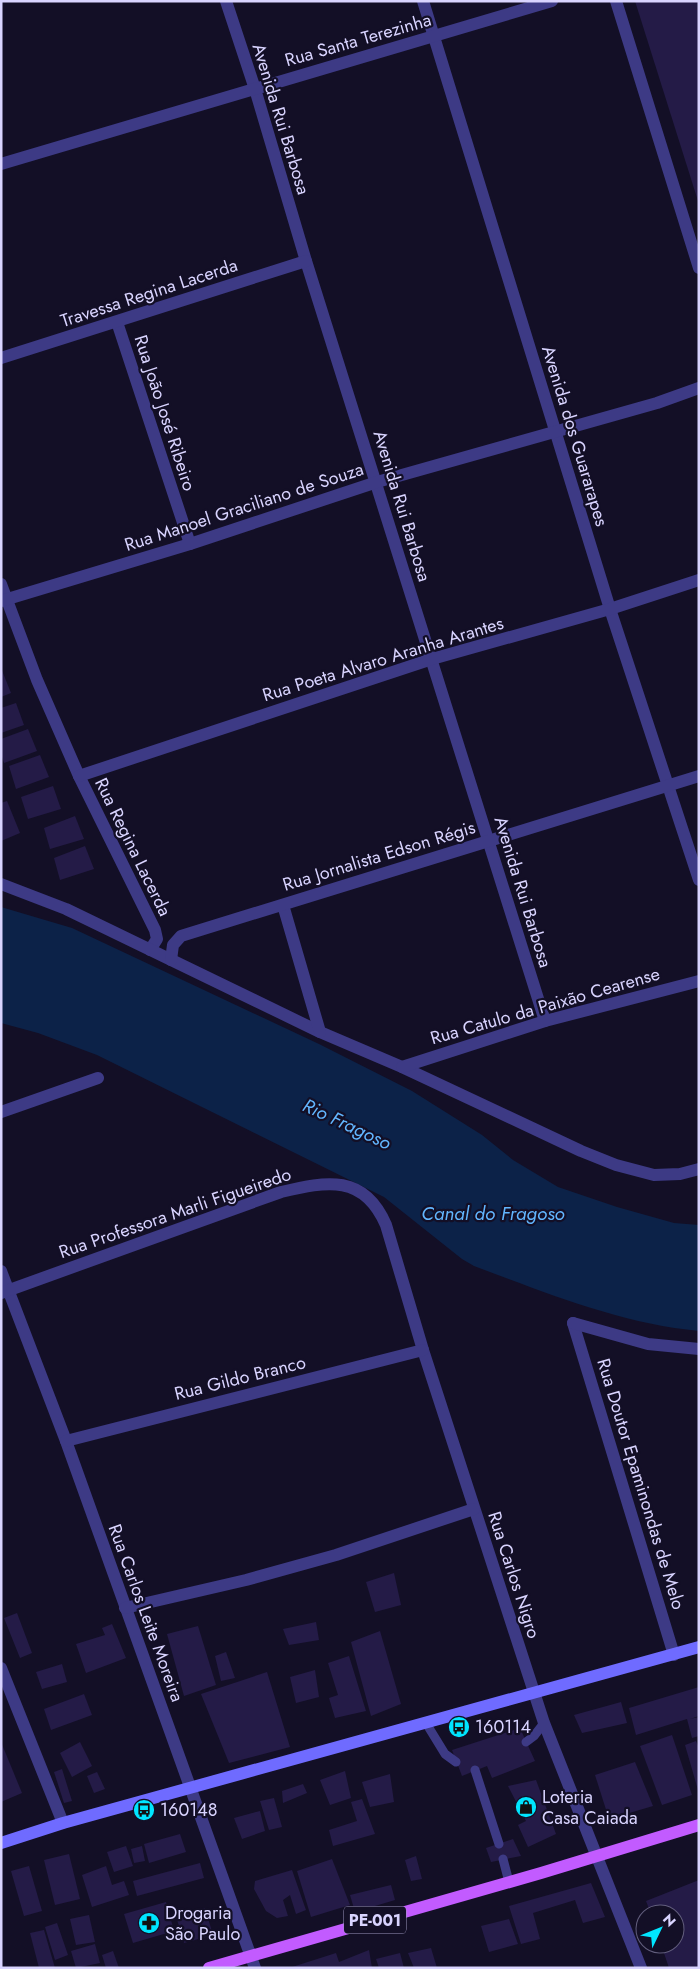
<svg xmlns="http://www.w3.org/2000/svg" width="700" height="1969" viewBox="0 0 700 1969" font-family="Jost,sans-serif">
	<rect width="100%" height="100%" fill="#130f26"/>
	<path fill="#0c2248" d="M1,907L72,928L319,1044L412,1091L482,1135L513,1160L558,1187L617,1207L674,1223L699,1225V1331C622,1324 546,1293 474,1266L462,1259L384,1197L97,1055L38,1033L1,1023Z"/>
	<g fill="#241b47">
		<path d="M635,1H699V201H698Z"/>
		<path d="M1,668L11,693L1,697Z"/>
		<path d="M16,703L24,725L1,733V708Z"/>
		<path d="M28,729L37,751L4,763L1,754V739Z"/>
		<path d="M40,755L49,777L16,789L9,766Z"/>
		<path d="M53,786L61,809L28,819L21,797Z"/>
		<path d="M7,801L20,833L1,841V803Z"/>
		<path d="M75,816L84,839L50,849L44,828Z"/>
		<path d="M85,846L94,869L60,880L54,858Z"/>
		<path d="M394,1573L401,1605L375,1612L366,1582Z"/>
		<path d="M17,1613L32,1653L20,1658L4,1618Z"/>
		<path d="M316,1622L319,1640L289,1645L283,1629Z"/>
		<path d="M112,1624L126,1658L86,1673L76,1644L105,1635L102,1628Z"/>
		<path d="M198,1626L216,1685L184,1696L167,1634Z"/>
		<path d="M380,1631L401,1704L371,1716L351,1642Z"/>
		<path d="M226,1652L235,1678L221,1681L215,1656Z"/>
		<path d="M349,1656L366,1711L335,1718L329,1698L338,1695L328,1663Z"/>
		<path d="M62,1664L67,1682L42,1689L36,1672Z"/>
		<path d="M315,1670L319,1697L296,1703L290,1677Z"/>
		<path d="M267,1672L290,1747L229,1763L201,1694Z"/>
		<path d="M699,1687V1716L690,1719L699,1717V1736L692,1738L687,1719L636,1735L629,1708Z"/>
		<path d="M84,1694L92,1715L51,1730L44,1709Z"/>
		<path d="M621,1702L627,1723L582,1733L574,1715Z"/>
		<path d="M520,1728L535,1761L492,1778L487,1766L462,1776L452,1750Z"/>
		<path d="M672,1735L692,1795L662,1805L640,1746Z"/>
		<path d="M696,1741L699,1748L698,1790L685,1745Z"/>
		<path d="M1,1742L22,1793L1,1802Z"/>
		<path d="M80,1742L92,1766L72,1777L60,1753Z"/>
		<path d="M635,1762L653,1806L609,1819L595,1775Z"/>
		<path d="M62,1769L72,1801L64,1803L54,1772Z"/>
		<path d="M345,1771L351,1798L330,1805L320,1780Z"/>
		<path d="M97,1772L105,1789L94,1793L87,1776Z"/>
		<path d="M390,1774L394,1802L370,1807L362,1782Z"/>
		<path d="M536,1780L556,1834L528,1847L518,1825L526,1821L508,1786Z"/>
		<path d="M303,1784L307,1793L283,1803L282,1791Z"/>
		<path d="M274,1798L282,1827L269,1830L260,1801Z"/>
		<path d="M362,1799L375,1834L333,1846L329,1830L357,1821L351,1802Z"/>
		<path d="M260,1811L265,1831L242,1839L234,1818Z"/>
		<path d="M180,1834L186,1852L149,1863L144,1844Z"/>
		<path d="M513,1839L521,1856L491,1862L486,1848Z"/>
		<path d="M126,1846L133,1866L114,1872L107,1852Z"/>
		<path d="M142,1846L145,1861L134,1863L131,1849Z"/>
		<path d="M69,1854L80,1899L55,1905L44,1860Z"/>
		<path d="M416,1856L422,1879L411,1881L405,1860Z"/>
		<path d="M332,1859L350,1905L311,1917L297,1871Z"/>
		<path d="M200,1863L204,1878L137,1896L133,1881Z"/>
		<path d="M29,1866L42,1911L24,1916L11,1871Z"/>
		<path d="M106,1866L112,1885L124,1881L129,1895L92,1907L82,1875Z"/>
		<path d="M292,1870L306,1910L296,1914L290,1895L283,1900L288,1916L277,1918L266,1911L254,1889L255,1881Z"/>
		<path d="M699,1880V1968H669L661,1944H675V1914H651L646,1901Z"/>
		<path d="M591,1883L605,1917L583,1923L575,1900L533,1913L540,1939L521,1944L509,1906Z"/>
		<path d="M391,1885L395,1900L355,1912L350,1895Z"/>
		<path d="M166,1902L174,1931L133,1943L124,1914Z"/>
		<path d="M205,1908L213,1935L184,1943L176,1916Z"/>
		<path d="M89,1915L95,1942L76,1945L70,1919Z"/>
		<path d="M509,1919L518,1944L489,1952L481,1926Z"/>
		<path d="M57,1923L68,1955L55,1960L45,1927Z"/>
		<path d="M44,1930L55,1968H39L30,1933Z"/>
		<path d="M95,1944L100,1963L76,1968L71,1951Z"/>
		<path d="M431,1948L437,1968H414L408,1953Z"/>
		<path d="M369,1950L372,1968H289L336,1953L339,1962Z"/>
		<path d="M113,1951L119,1968H106L102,1955Z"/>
		<path d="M400,1953L404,1968H379L376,1959Z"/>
	</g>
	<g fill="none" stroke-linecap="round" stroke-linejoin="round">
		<g stroke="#3d3a85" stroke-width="9">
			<path d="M426,1723L445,1754L456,1762"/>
			<path d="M526,1742L534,1736L544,1723"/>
			<path d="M475,1770L499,1844"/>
			<path d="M503,1859L509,1882"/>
		</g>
		<g stroke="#3d3a85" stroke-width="12">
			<path d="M226,1L255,89L306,261L545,1021"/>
			<path d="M423,1L610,609L699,880"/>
			<path d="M616,1L699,268"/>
			<path d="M1,164L552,1"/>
			<path d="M117,322L190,544"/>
			<path d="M1,358L306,261"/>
			<path d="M1,584L37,680L79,776L155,930L157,939L150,950"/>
			<path d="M1,601L190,544L377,482L657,403L699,388"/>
			<path d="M79,776L432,659L610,609L699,580"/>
			<path d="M1,884L66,909L320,1032L402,1067L581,1151L616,1165L654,1175L680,1174L699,1169"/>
			<path d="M283,905L320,1032"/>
			<path d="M171,960L173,945L181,936L699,776"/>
			<path d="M402,1067L545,1021L699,981"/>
			<path d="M1,1112L98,1078"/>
			<path d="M1,1271L66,1441L255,1968"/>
			<path d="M1,1293L281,1192C327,1181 364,1174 386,1225L423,1350L544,1723L641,1968"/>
			<path d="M573,1323L674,1655"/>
			<path d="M573,1323L648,1344L699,1349"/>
			<path d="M66,1441L423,1350"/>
			<path d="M125,1608L246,1580L336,1555L474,1509"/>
			<path d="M1,1668L63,1823"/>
		</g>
		<path stroke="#6f6bff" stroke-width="12" d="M1,1843L63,1823L699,1647"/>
		<path stroke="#c25bff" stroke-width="12" d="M209,1968L541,1873L699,1825"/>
	</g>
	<defs>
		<g id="bus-disc" transform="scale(1.125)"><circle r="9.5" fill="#00e5ff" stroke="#130f26"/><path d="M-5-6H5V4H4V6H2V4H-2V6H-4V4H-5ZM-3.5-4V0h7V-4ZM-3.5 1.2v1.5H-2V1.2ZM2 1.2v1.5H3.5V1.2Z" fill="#111"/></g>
		<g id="shop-disc" transform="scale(1.125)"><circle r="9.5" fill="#00e5ff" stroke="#130f26"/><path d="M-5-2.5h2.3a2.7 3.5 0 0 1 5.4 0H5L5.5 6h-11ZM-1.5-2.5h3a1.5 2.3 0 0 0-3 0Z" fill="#111"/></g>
		<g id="pharmacy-disc" transform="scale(1.125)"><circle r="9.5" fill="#00e5ff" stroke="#130f26"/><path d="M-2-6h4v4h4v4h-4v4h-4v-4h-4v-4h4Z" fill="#111"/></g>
	</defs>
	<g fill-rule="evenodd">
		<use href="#bus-disc" x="459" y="1727"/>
		<use href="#shop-disc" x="526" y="1807"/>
		<use href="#bus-disc" x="144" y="1810"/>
		<use href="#pharmacy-disc" x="149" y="1923"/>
	</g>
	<g text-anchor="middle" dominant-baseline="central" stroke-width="4.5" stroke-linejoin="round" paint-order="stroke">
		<rect fill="#130f26" stroke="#9e99be" stroke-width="1" x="344" y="1906.5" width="62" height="27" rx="4"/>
		<g font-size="16" font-weight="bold" fill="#d9d4ff">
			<text x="375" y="1920">PE-001</text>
		</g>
		<g font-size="18" fill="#d9d4ff" stroke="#130f26">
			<text transform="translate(358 40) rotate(-16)">Rua Santa Terezinha</text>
			<text transform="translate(281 119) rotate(73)">Avenida Rui Barbosa</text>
			<text transform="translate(149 293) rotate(-18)">Travessa Regina Lacerda</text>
			<text transform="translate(165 413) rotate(72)">Rua João José Ribeiro</text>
			<text transform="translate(575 436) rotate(73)">Avenida dos Guararapes</text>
			<text transform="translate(402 506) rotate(73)">Avenida Rui Barbosa</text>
			<text transform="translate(244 507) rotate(-18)">Rua Manoel Graciliano de Souza</text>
			<text transform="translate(383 659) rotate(-17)">Rua Poeta Alvaro Aranha Arantes</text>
			<text transform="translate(133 847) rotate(64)">Rua Regina Lacerda</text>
			<text transform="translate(379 856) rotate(-17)">Rua Jornalista Edson Régis</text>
			<text transform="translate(523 892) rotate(73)">Avenida Rui Barbosa</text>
			<text transform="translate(545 1006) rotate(-16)">Rua Catulo da Paixão Cearense</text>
			<text transform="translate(175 1213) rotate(-19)">Rua Professora Marli Figueiredo</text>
			<text transform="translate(240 1378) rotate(-14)">Rua Gildo Branco</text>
			<text transform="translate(641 1484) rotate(73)">Rua Doutor Epaminondas de Melo</text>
			<text transform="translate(514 1575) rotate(72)">Rua Carlos Nigro</text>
			<text transform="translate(146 1613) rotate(70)">Rua Carlos Leite Moreira</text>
		</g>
		<g font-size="18" fill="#d9d4ff" stroke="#130f26" text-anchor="start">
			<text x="475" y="1727">160114</text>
			<text x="542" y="1797">Loteria<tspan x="542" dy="21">Casa Caiada</tspan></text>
			<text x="160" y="1810">160148</text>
			<text x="165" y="1913">Drogaria<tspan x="165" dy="21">São Paulo</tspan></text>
		</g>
		<g font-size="19" font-style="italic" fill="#62b6ff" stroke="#130f26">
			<text transform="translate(347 1124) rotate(25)">Rio Fragoso</text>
			<text x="493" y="1213">Canal do Fragoso</text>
		</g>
	</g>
	<rect width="700" height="1969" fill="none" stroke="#d9d4ff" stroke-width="5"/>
	<g transform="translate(660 1929) rotate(47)"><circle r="24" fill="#130f26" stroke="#625e7d"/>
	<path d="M0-4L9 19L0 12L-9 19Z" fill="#00e5ff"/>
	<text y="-8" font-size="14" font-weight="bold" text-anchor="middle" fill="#d9d4ff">N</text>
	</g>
</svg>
